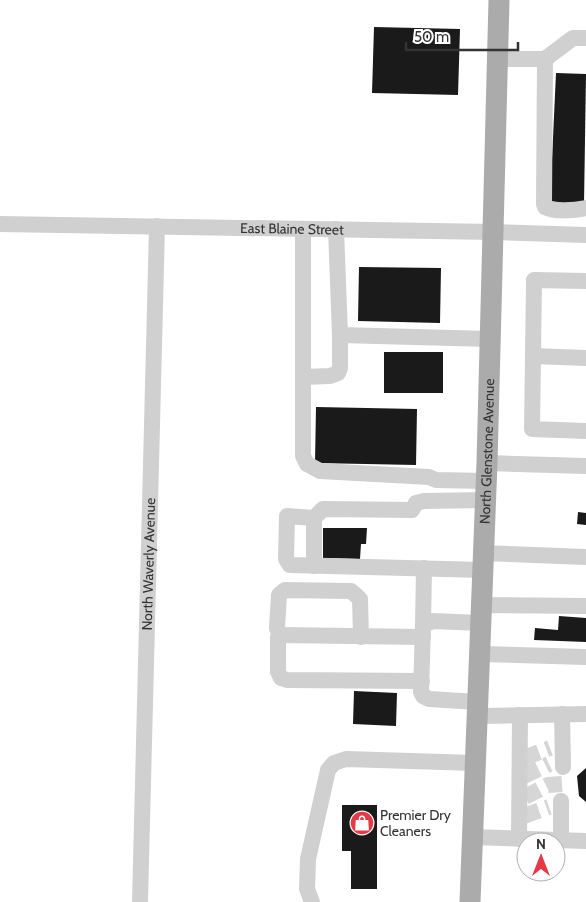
<svg xmlns="http://www.w3.org/2000/svg" width="586" height="902" viewBox="0 0 586 902" font-family="Cabin,sans-serif">
	<rect width="100%" height="100%" fill="#fff"/>
	<g fill="#1a1a1a">
		<path d="M374,27L460,29L458,95L372,93Z"/>
		<path d="M556,73L586,74L584,204L550,203Z"/>
		<path d="M359,267L441,268L440,323L358,321Z"/>
		<rect x="384" y="352" width="59" height="41"/>
		<path d="M316,407L417,409L416,465L315,463Z"/>
		<path d="M578,512L586,513V525L577,524Z"/>
		<path d="M323,528H367L366,544H361L360,559L323,558Z"/>
		<path d="M559,616L586,618V642L534,640L535,628L558,630Z"/>
		<path d="M354,691L397,693L396,726L353,724Z"/>
		<path d="M586,768V802L579,796L577,776Z"/>
		<path d="M342,805H377V889H351V851H342Z"/>
	</g>
	<g fill="none" stroke-linecap="round" stroke-linejoin="round">
		<g stroke="#d6d6d6" stroke-width="16" stroke-dasharray="16 8" stroke-linecap="butt">
			<path d="M524,758L550,748"/>
			<path d="M524,776L549,764"/>
			<path d="M525,797L548,785L562,784"/>
			<path d="M524,816L549,807"/>
		</g>
		<g stroke="#d0d0d0" stroke-width="16">
			<path d="M497,59H545L573,38H586"/>
			<path d="M545,59L544,204L545,207C555,212 575,210 586,208"/>
			<path id="s1" d="M0,224L493,232L586,235"/>
			<path d="M303,229V456L307,464L320,471L429,477L436,480L486,481"/>
			<path d="M336,229L340,335L490,339"/>
			<path d="M586,281L534,280L532,429L586,431"/>
			<path d="M533,356L586,358"/>
			<path d="M303,377L330,376L338,373L340,368V335"/>
			<path d="M487,463L586,466"/>
			<path d="M314,518V566"/>
			<path d="M483,553L586,557"/>
			<path d="M483,570L290,565L286,559L287,516L314,518L323,509L412,510L416,503L424,501L485,500"/>
			<path d="M481,605L586,606"/>
			<path d="M423,626L424,568"/>
			<path d="M280,635L277,628L279,595L285,590L351,591L360,599L361,637"/>
			<path d="M479,654L586,657"/>
			<path d="M422,681L287,680L281,678L278,672V637L280,635L423,637"/>
			<path d="M478,702L429,699L423,696L421,692L423,626L432,621L481,623"/>
			<path d="M562,714L563,767"/>
			<path d="M477,716L586,714"/>
			<path d="M472,837L586,841"/>
			<path d="M519,839L520,715"/>
			<path d="M561,840V801"/>
			<path id="s2" d="M140,902L157,226"/>
			<path d="M312,902L307,889L308,859L328,770L334,763L346,759L475,763"/>
		</g>
		<path stroke="#ababab" stroke-width="21" id="s3" d="M470,902L487,463L499,0"/>
	</g>
	<defs>
		<g id="shop-disc" transform="scale(1.25)"><circle r="9.5" fill="#e63946" stroke="#fff"/><path d="M-5-2.5h2.3a2.7 3.5 0 0 1 5.4 0H5L5.5 6h-11ZM-1.5-2.5h3a1.5 2.3 0 0 0-3 0Z" fill="#fff"/></g>
	</defs>
	<g fill-rule="evenodd">
		<use href="#shop-disc" x="362" y="823"/>
	</g>
	<g text-anchor="middle" dominant-baseline="central" stroke-width="5" stroke-linejoin="round" paint-order="stroke">
		<g font-size="14" fill="#333" stroke="#fff">
			<text stroke="none"><textPath href="#s1" startOffset="292">East Blaine Street</textPath></text>
			<text stroke="none"><textPath href="#s3" startOffset="451">North Glenstone Avenue</textPath></text>
			<text stroke="none"><textPath href="#s2" startOffset="338">North Waverly Avenue</textPath></text>
		</g>
		<g font-size="14" fill="#333" stroke="#fff" text-anchor="start">
			<text x="380" y="815">Premier Dry<tspan x="380" dy="16">Cleaners</tspan></text>
		</g>
	</g>
	<g transform="translate(541 857)"><circle r="24" fill="#ffffff" stroke="#adadad"/>
	<path d="M0-4L9 19L0 12L-9 19Z" fill="#e63946"/>
	<text y="-8" font-size="14" font-weight="bold" text-anchor="middle" fill="#333333">N</text>
	</g>
	<path d="M406 42v8h112v-8" fill="none" stroke="#333333" stroke-width="2.5"/>
	<text x="414" y="42" font-size="15" fill="#333333" stroke="#ffffff" stroke-width="4" paint-order="stroke">50 m</text>
</svg>
